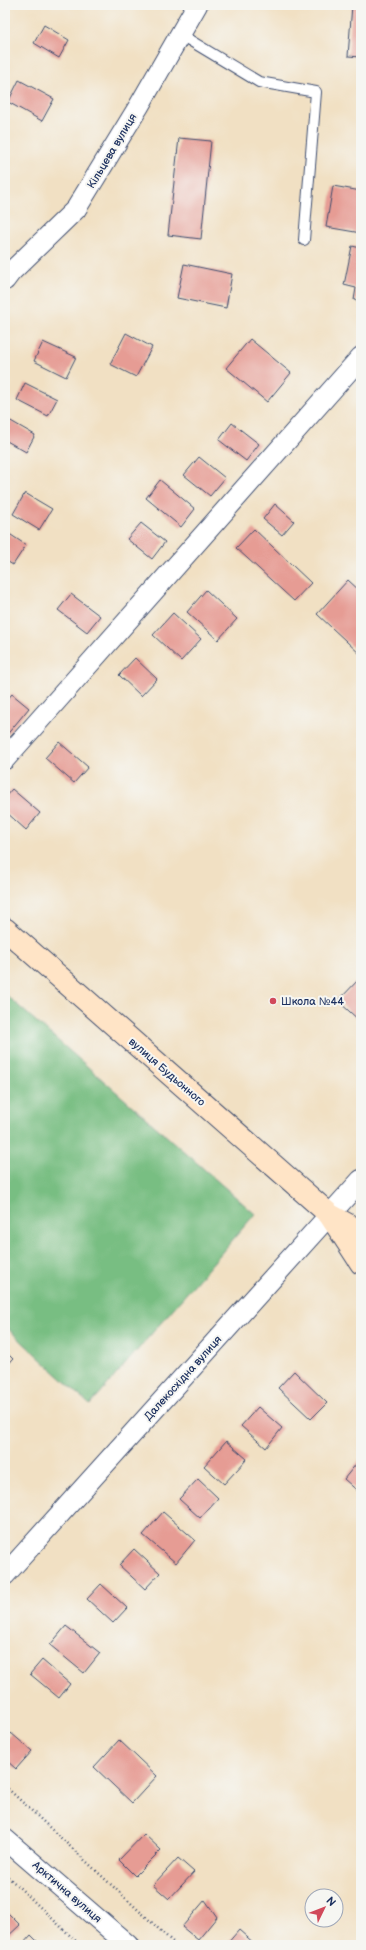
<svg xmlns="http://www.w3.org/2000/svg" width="366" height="1950" viewBox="0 0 366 1950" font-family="'Balsamiq Sans',sans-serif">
	<rect width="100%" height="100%" fill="#f6f6f2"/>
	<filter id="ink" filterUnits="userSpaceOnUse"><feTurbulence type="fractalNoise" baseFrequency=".025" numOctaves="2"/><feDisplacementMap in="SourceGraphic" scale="8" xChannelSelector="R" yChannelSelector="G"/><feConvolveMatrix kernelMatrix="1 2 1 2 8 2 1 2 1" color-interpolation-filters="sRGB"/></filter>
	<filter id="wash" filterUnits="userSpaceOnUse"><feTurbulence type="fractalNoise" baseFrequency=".012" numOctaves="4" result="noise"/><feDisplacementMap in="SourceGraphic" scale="16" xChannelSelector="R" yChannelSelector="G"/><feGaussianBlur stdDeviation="0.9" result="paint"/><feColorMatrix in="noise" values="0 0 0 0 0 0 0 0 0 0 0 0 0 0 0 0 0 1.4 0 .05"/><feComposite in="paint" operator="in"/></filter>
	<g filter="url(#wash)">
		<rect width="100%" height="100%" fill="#f1e0c3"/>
		<path fill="#78be82" stroke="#4a7670" d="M5,994L255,1214L90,1405L5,1326Z"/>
		<g id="blocks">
			<g fill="#e69c94">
				<path d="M352,5H361V57L348,56Z"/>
				<path d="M44,25L69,40L59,58L34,43Z"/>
				<path d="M19,80L54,99L42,121L8,102Z"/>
				<path d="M179,138L211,141L201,239L168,235Z"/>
				<path d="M333,186L361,191V233L326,227Z"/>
				<path d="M352,246L361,248V301L354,300L356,288L344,285Z"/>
				<path d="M184,264L232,274L226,308L177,298Z"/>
				<path d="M126,333L152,347L136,377L110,364Z"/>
				<path d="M250,339L291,373L267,402L226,368Z"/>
				<path d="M43,342L76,357L66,377L34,361Z"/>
				<path d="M25,383L57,399L48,416L17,400Z"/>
				<path d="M9,420L35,435L26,452L5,440V426Z"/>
				<path d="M232,423L259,444L246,461L219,440Z"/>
				<path d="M199,457L225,478L210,496L184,475Z"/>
				<path d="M160,480L195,509L181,527L146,498Z"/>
				<path d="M25,493L52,509L39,530L13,514Z"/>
				<path d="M275,504L294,521L282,535L263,519Z"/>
				<path d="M141,523L165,542L152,559L127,539Z"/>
				<path d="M254,529L311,583L294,601L236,548Z"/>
				<path d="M5,531L26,545L13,565L5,560Z"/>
				<path d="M348,580L361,592V655L317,614Z"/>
				<path d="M206,590L237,619L218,640L187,612Z"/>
				<path d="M71,594L100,616L87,632L58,610Z"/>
				<path d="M173,613L201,639L181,661L153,635Z"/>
				<path d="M135,658L157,679L141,696L119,675Z"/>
				<path d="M12,694L29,708L5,737V702Z"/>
				<path d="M59,742L88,767L74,783L45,758Z"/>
				<path d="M12,789L40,813L26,830L5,811V797Z"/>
				<path d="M361,977V1022L338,1001Z"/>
				<path d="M5,1351L13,1359L5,1368Z"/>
				<path d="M294,1371L327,1403L311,1419L278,1388Z"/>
				<path d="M258,1407L282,1428L266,1448L241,1426Z"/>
				<path d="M226,1441L247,1459L224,1484L204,1466Z"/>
				<path d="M361,1458V1494L344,1479Z"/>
				<path d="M198,1479L218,1498L200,1518L179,1499Z"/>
				<path d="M163,1512L195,1540L176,1563L143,1535Z"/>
				<path d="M134,1549L160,1573L145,1589L119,1565Z"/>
				<path d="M101,1584L127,1608L113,1623L87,1599Z"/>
				<path d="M66,1626L100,1653L84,1673L50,1645Z"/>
				<path d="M42,1660L70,1684L59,1698L30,1674Z"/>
				<path d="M11,1733L32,1751L16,1769L5,1759V1740Z"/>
				<path d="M119,1740L157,1776L132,1803L94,1767Z"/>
				<path d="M144,1834L161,1850L135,1876L119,1860Z"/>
				<path d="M178,1858L194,1872L169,1899L153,1885Z"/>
				<path d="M205,1900L217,1917L198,1940L182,1927Z"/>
				<path d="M5,1910L20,1925L5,1939Z"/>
				<path d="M239,1930L256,1945H226Z"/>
				<path d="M31,1935L41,1945H22Z"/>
			</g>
		</g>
	</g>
	<g filter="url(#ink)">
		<use href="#blocks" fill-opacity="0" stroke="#3b4a6d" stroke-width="1"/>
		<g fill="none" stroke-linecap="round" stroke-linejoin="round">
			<g stroke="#3b4a6d" stroke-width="12">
				<path id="lane" d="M181,35L259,82L316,92L304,240"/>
			</g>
			<g stroke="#3b4a6d" stroke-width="22">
				<g id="street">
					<path d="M5,280L11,272L76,209L139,106L197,5"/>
					<path d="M5,759L361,357"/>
					<path d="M5,1575L361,1180"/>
					<path d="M5,1839L128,1945"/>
				</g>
			</g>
			<g stroke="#3b4a6d" stroke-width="24">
				<g id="secondary">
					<path d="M5,929L330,1215L361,1232"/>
					<path d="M331,1217L361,1263"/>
				</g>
			</g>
			<g stroke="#3b4a6d" stroke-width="2.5" stroke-dasharray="1 3" stroke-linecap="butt">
				<path d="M5,1786L176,1945"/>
				<path d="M5,1874L80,1945"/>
			</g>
			<use href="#lane" stroke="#fff" stroke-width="10"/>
			<use href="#street" stroke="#fff" stroke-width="20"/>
			<use href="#secondary" stroke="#ffe4c6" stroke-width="22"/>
		</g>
	</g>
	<circle fill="#d1495b" stroke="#f6f6f2" stroke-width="1.5" cx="273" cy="1001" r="4"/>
	<g text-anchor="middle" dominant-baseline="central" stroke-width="4" stroke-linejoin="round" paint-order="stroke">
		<g font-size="11" fill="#1b2f5e" stroke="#f6f6f2">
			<text transform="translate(112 151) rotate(-59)">Кільцева вулиця</text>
			<text transform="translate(167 1072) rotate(41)">вулиця Будьонного</text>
			<text transform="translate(183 1378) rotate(-48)">Далекосхідна вулиця</text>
			<text transform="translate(67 1892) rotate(41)">Арктична вулиця</text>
		</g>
		<g font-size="11" fill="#1b2f5e" stroke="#f6f6f2" text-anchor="start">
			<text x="281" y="1001">Школа №44</text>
		</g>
	</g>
	<rect width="366" height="1950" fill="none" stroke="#f6f6f2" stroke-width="20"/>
	<g transform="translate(324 1908) rotate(47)"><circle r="19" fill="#f6f6f2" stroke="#9ea6b7"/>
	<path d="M0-3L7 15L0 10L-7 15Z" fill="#d1495b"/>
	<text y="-6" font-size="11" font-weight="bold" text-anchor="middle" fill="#1b2f5e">N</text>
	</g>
</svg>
